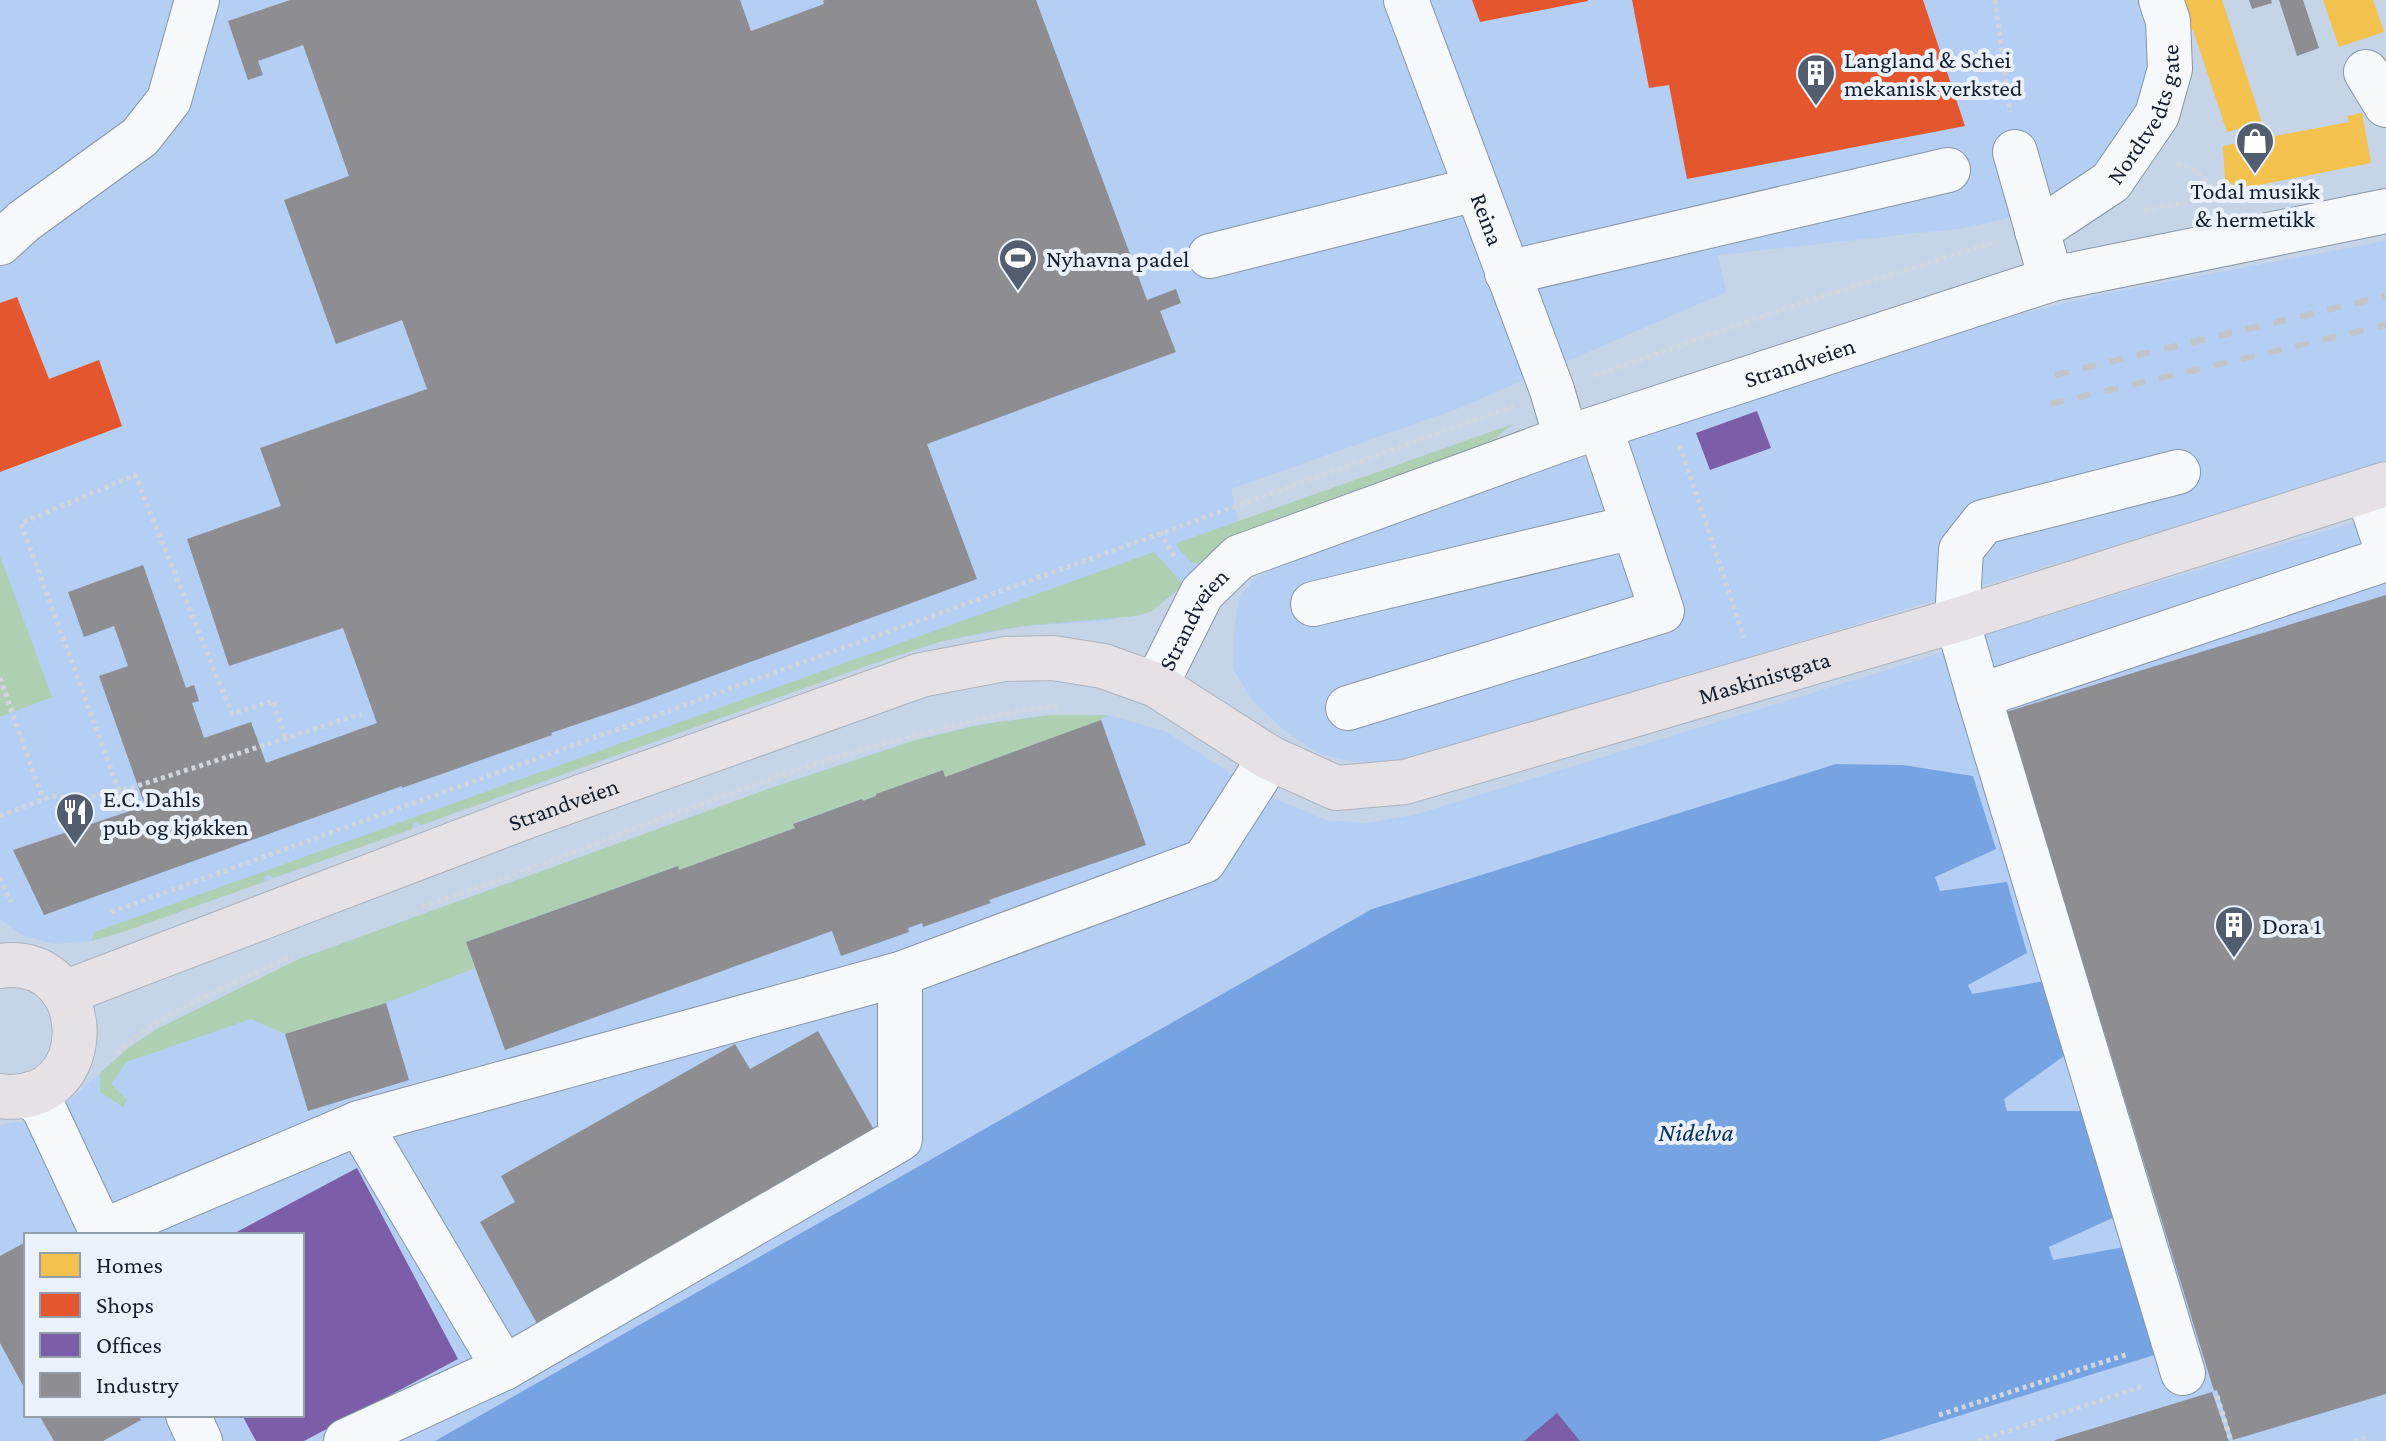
<svg xmlns="http://www.w3.org/2000/svg" width="2386" height="1441" viewBox="0 0 2386 1441" font-family="'Crimson Pro',serif">
	<rect width="100%" height="100%" fill="#c6d4e8"/>
	<g fill="#b4cef4" fill-rule="evenodd">
		<path d="M0,0H2138L2145,20L2148,77L2128,133L2058,207L1964,228L1718,255L1726,292L1462,407L1231,489L1241,534L1209,554L1181,587L1152,611L1104,621L1024,626L939,642L872,664L123,932L91,941L55,944L22,935L0,919Z"/>
		<path d="M2386,241V463L1616,697L1388,763L1351,761L1318,753L1285,731L1253,701L1233,669L1234,630L1239,598L1255,578L1282,565L1734,402L1940,334L2098,295Z"/>
		<path d="M2386,513V1441H1878L2163,1352L2130,1247L2053,1261L2049,1247L2119,1215L2007,1112L1935,876L1996,849L1973,776L1903,765L1836,764L1372,909L435,1441H0V1125L36,1119L72,1098L126,1050L155,1030L300,959L774,787L913,741L979,725L1050,715H1108L1165,731L1261,793L1326,820L1366,823L1414,815L1913,662L2010,627ZM26,1235H302V1415H26Z"/>
	</g>
	<g fill="#aecfb2">
		<path d="M1513,424L1494,439L1483,444L1267,522L1222,544L1201,563H1192L1179,549L1177,543Z"/>
		<path d="M1154,552L1181,582V587L1152,611L1136,616L1024,626L987,632L939,642L872,664L421,825L417,822L413,823L412,829L273,878L270,875L265,876L264,882L123,932L91,941L95,932Z"/>
		<path d="M0,556L52,697L0,717Z"/>
		<path d="M1050,715H1108L1101,720L945,777L942,770L876,794V796L863,801L861,799L794,823L795,828L679,870L677,866L466,942L475,968L386,1003L285,1034L251,1019L126,1062L111,1084L127,1100L123,1107L100,1092V1073L126,1050L155,1030L299,959L774,787L913,741L978,725Z"/>
	</g>
	<path fill="#76a3e1" d="M1836,764L1903,765L1973,776L1996,849L1935,877L1940,891L2007,882L2027,953L1968,985L1972,994L2045,981L2068,1053L2004,1099L2007,1111H2087L2119,1215L2049,1247L2053,1260L2130,1246L2164,1352L1878,1441H435L1372,909Z"/>
	<g fill="#f2c14e">
		<path d="M2179,0H2222L2262,123L2227,132L2193,30L2188,32Z"/>
		<path d="M2323,0H2373L2384,32L2339,47Z"/>
		<path d="M2362,113L2371,163L2239,189L2225,179L2223,146L2349,122L2347,116Z"/>
	</g>
	<g fill="#e4572e">
		<path d="M1472,0H1588V1L1480,22Z"/>
		<path d="M1632,0H1923L1965,126L1687,179L1669,85L1649,88Z"/>
		<path d="M17,297L49,379L99,360L122,426L0,472V303Z"/>
	</g>
	<g fill="#7b5ea7">
		<path d="M1757,411L1771,448L1710,470L1696,433Z"/>
		<path d="M357,1168L458,1359L304,1441H256L242,1415H302V1235H231Z"/>
		<path d="M1557,1413L1580,1441H1524Z"/>
	</g>
	<g fill="#8d8d92">
		<path d="M290,0H740L751,31L824,4L823,1L825,0H1036L1147,300L1176,289L1181,303L1160,311L1176,352L927,444L977,579L636,704L551,733L552,735L402,788V786L44,915L13,850L145,806L99,676L128,666L114,626L84,637L68,592L143,565L186,688L194,685L199,701L192,703L204,738L251,722L266,763L377,723L343,628L229,666L187,539L281,506L260,448L427,389L402,320L336,344L284,200L349,176L303,45L258,61L263,75L248,80L228,21Z"/>
		<path d="M2249,0H2271L2272,3L2252,9Z"/>
		<path d="M2279,0H2303L2319,48L2297,56Z"/>
		<path d="M2386,595V1394L2233,1440L2217,1390L2214,1391L2006,712Z"/>
		<path d="M1101,720L1146,845L989,900L991,903L923,927L922,923L908,928L909,932L841,956L832,931L505,1050L466,942L678,866L679,870L795,828L793,824L862,799L863,801L876,796V794L943,770L945,777Z"/>
		<path d="M386,1003L409,1080L308,1111L285,1034Z"/>
		<path d="M818,1031L878,1137L539,1327L480,1222L515,1202L501,1176L735,1044L750,1069Z"/>
		<path d="M26,1242V1391L0,1343V1256Z"/>
		<path d="M2212,1392L2229,1441H2055V1440Z"/>
		<path d="M39,1415H138L141,1420L103,1441H54Z"/>
	</g>
	<g fill="none" stroke-linecap="round" stroke-linejoin="round">
		<g stroke="#8895a5" stroke-width="46">
			<g id="minor">
				<path id="s1" d="M1406,0L1552,390L1566,438"/>
				<path d="M2366,72L2386,105"/>
				<path d="M2015,152L2045,258"/>
				<path id="s2" d="M2037,231L2111,182L2157,115L2170,69L2168,21L2161,0"/>
				<path d="M0,243L24,221L140,137L169,100L197,0"/>
				<path d="M1210,256L1476,189"/>
				<path d="M1507,273L1948,170"/>
				<path d="M2178,472L1983,522L1961,550L1957,620L1979,696L2386,559"/>
				<path d="M2367,490L2386,547"/>
				<path d="M1313,604L1633,527"/>
				<path id="s3" d="M1156,685L1202,593L1239,557L1566,438L2052,279L2386,211"/>
				<path d="M1979,696L2183,1373"/>
				<path d="M1348,708L1662,611L1600,427"/>
				<path d="M31,1094L44,1109L103,1235"/>
				<path d="M359,1123L504,1368"/>
				<path d="M101,1232L359,1123L900,974L1204,861L1270,758"/>
				<path d="M188,1415L200,1441"/>
				<path d="M346,1441L504,1368L900,1139V974"/>
			</g>
		</g>
		<g stroke="#aab3be" stroke-width="46">
			<g id="major">
				<path d="M0,966C97,952 102,1109 0,1096"/>
				<path id="s4" d="M64,993L533,814L921,675L1005,659L1053,658L1103,666L1156,685L1270,758L1336,788L1405,782L1957,620L2386,484"/>
			</g>
		</g>
		<g stroke="#d1d6dc" stroke-width="5" stroke-dasharray="4 4" stroke-linecap="butt">
			<path d="M1995,0L2010,112"/>
			<path d="M2177,164L2194,169L2225,197"/>
			<path d="M2144,210L2197,201"/>
			<path d="M1594,376L1801,303L1998,241"/>
			<path d="M1680,446L1744,637"/>
			<path d="M1160,532L1176,559"/>
			<path d="M0,678L43,799"/>
			<path d="M119,791L21,523L135,475L232,714L273,701L286,739"/>
			<path d="M0,816L52,796L79,800L131,788L361,714"/>
			<path d="M0,878L11,902"/>
			<path d="M422,907C591,851 754,774 928,732C971,722 1015,709 1059,706"/>
			<path d="M111,912L1514,406"/>
			<path d="M117,1053C167,1008 233,984 293,956"/>
			<path d="M2217,1396L2231,1441"/>
			<path d="M1939,1415L2128,1354"/>
			<path d="M1978,1441L2144,1386"/>
			<path d="M2354,1441L2367,1438L2368,1441"/>
		</g>
		<use href="#minor" stroke="#f6f9fc" stroke-width="44"/>
		<use href="#major" stroke="#e5e1e4" stroke-width="44"/>
		<g stroke="#c1c5ca" stroke-width="6" stroke-dasharray="14 14" stroke-linecap="butt">
			<path d="M2055,375L2386,296"/>
			<path d="M2050,404L2386,325"/>
		</g>
	</g>
	<defs>
		<g id="building-pin" transform="scale(2)"><path d="M0 17L-7.5 6A9.5 9.5 0 1 1 7.5 6Z" fill="#525e70" stroke="#eaf1fb"/><path d="M-4-6H4V6H1V3H-1V6H-4ZM-2.5-4.3h1.7v1.8h-1.7ZM.8-4.3h1.7v1.8H.8ZM-2.5-1h1.7V.8h-1.7ZM.8-1h1.7V.8H.8Z" fill="#fff"/></g>
		<g id="shop-pin" transform="scale(2)"><path d="M0 17L-7.5 6A9.5 9.5 0 1 1 7.5 6Z" fill="#525e70" stroke="#eaf1fb"/><path d="M-5-2.5h2.3a2.7 3.5 0 0 1 5.4 0H5L5.5 6h-11ZM-1.5-2.5h3a1.5 2.3 0 0 0-3 0Z" fill="#fff"/></g>
		<g id="stadium-pin" transform="scale(2)"><path d="M0 17L-7.5 6A9.5 9.5 0 1 1 7.5 6Z" fill="#525e70" stroke="#eaf1fb"/><path d="M0-5a6.5 5 0 1 0 0 10a6.5 5 0 1 0 0-10ZM-3.5-1.8h7v3.6h-7Z" fill="#fff"/></g>
		<g id="restaurant-pin" transform="scale(2)"><path d="M0 17L-7.5 6A9.5 9.5 0 1 1 7.5 6Z" fill="#525e70" stroke="#eaf1fb"/><path d="M-5-6h1v4h1v-4h1v4h1v-4h1v5L-1.5 .5V6h-2V.5L-5-1ZM5-6V6H3V1.5H1.5Q1.5-4 5-6Z" fill="#fff"/></g>
	</defs>
	<g fill-rule="evenodd">
		<use href="#building-pin" x="1816" y="73"/>
		<use href="#shop-pin" x="2255" y="141"/>
		<use href="#stadium-pin" x="1018" y="258"/>
		<use href="#restaurant-pin" x="75" y="812"/>
		<use href="#building-pin" x="2234" y="925"/>
	</g>
	<g text-anchor="middle" dominant-baseline="central" stroke-width="8" stroke-linejoin="round" paint-order="stroke">
		<g font-size="24" fill="#131f30" stroke="#eaf1fb" text-anchor="start">
			<text x="1844" y="59">Langland &amp; Schei<tspan x="1844" dy="28">mekanisk verksted</tspan></text>
			<text x="2255" y="190" text-anchor="middle">Todal musikk<tspan x="2255" dy="28">&amp; hermetikk</tspan></text>
			<text x="1046" y="258">Nyhavna padel</text>
			<text x="103" y="798">E.C. Dahls<tspan x="103" dy="28">pub og kjøkken</tspan></text>
			<text x="2262" y="925">Dora 1</text>
		</g>
		<g font-size="24" fill="#131f30" stroke="#eaf1fb">
			<text stroke="none"><textPath href="#s2" startOffset="166">Nordtvedts gate</textPath></text>
			<text stroke="none"><textPath href="#s1" startOffset="234">Reina</textPath></text>
			<text stroke="none"><textPath href="#s3" startOffset="748">Strandveien</textPath></text>
			<text stroke="none"><textPath href="#s3" startOffset="76">Strandveien</textPath></text>
			<text stroke="none"><textPath href="#s4" startOffset="1806">Maskinistgata</textPath></text>
			<text stroke="none"><textPath href="#s4" startOffset="534">Strandveien</textPath></text>
		</g>
		<g font-size="26" font-style="italic" fill="#073062" stroke="#eaf1fb">
			<text x="1696" y="1132">Nidelva</text>
		</g>
	</g>
	<rect x="24" y="1233" width="280" height="184" fill="#eaf1fb" stroke="#949daa" stroke-width="2"/>
	<rect x="40" y="1253" width="40" height="24" fill="#f2c14e" stroke="#949daa" stroke-width="2"/>
	<text x="96" y="1273" font-size="24" fill="#131f30">Homes</text>
	<rect x="40" y="1293" width="40" height="24" fill="#e4572e" stroke="#949daa" stroke-width="2"/>
	<text x="96" y="1313" font-size="24" fill="#131f30">Shops</text>
	<rect x="40" y="1333" width="40" height="24" fill="#7b5ea7" stroke="#949daa" stroke-width="2"/>
	<text x="96" y="1353" font-size="24" fill="#131f30">Offices</text>
	<rect x="40" y="1373" width="40" height="24" fill="#8d8d92" stroke="#949daa" stroke-width="2"/>
	<text x="96" y="1393" font-size="24" fill="#131f30">Industry</text>
</svg>
